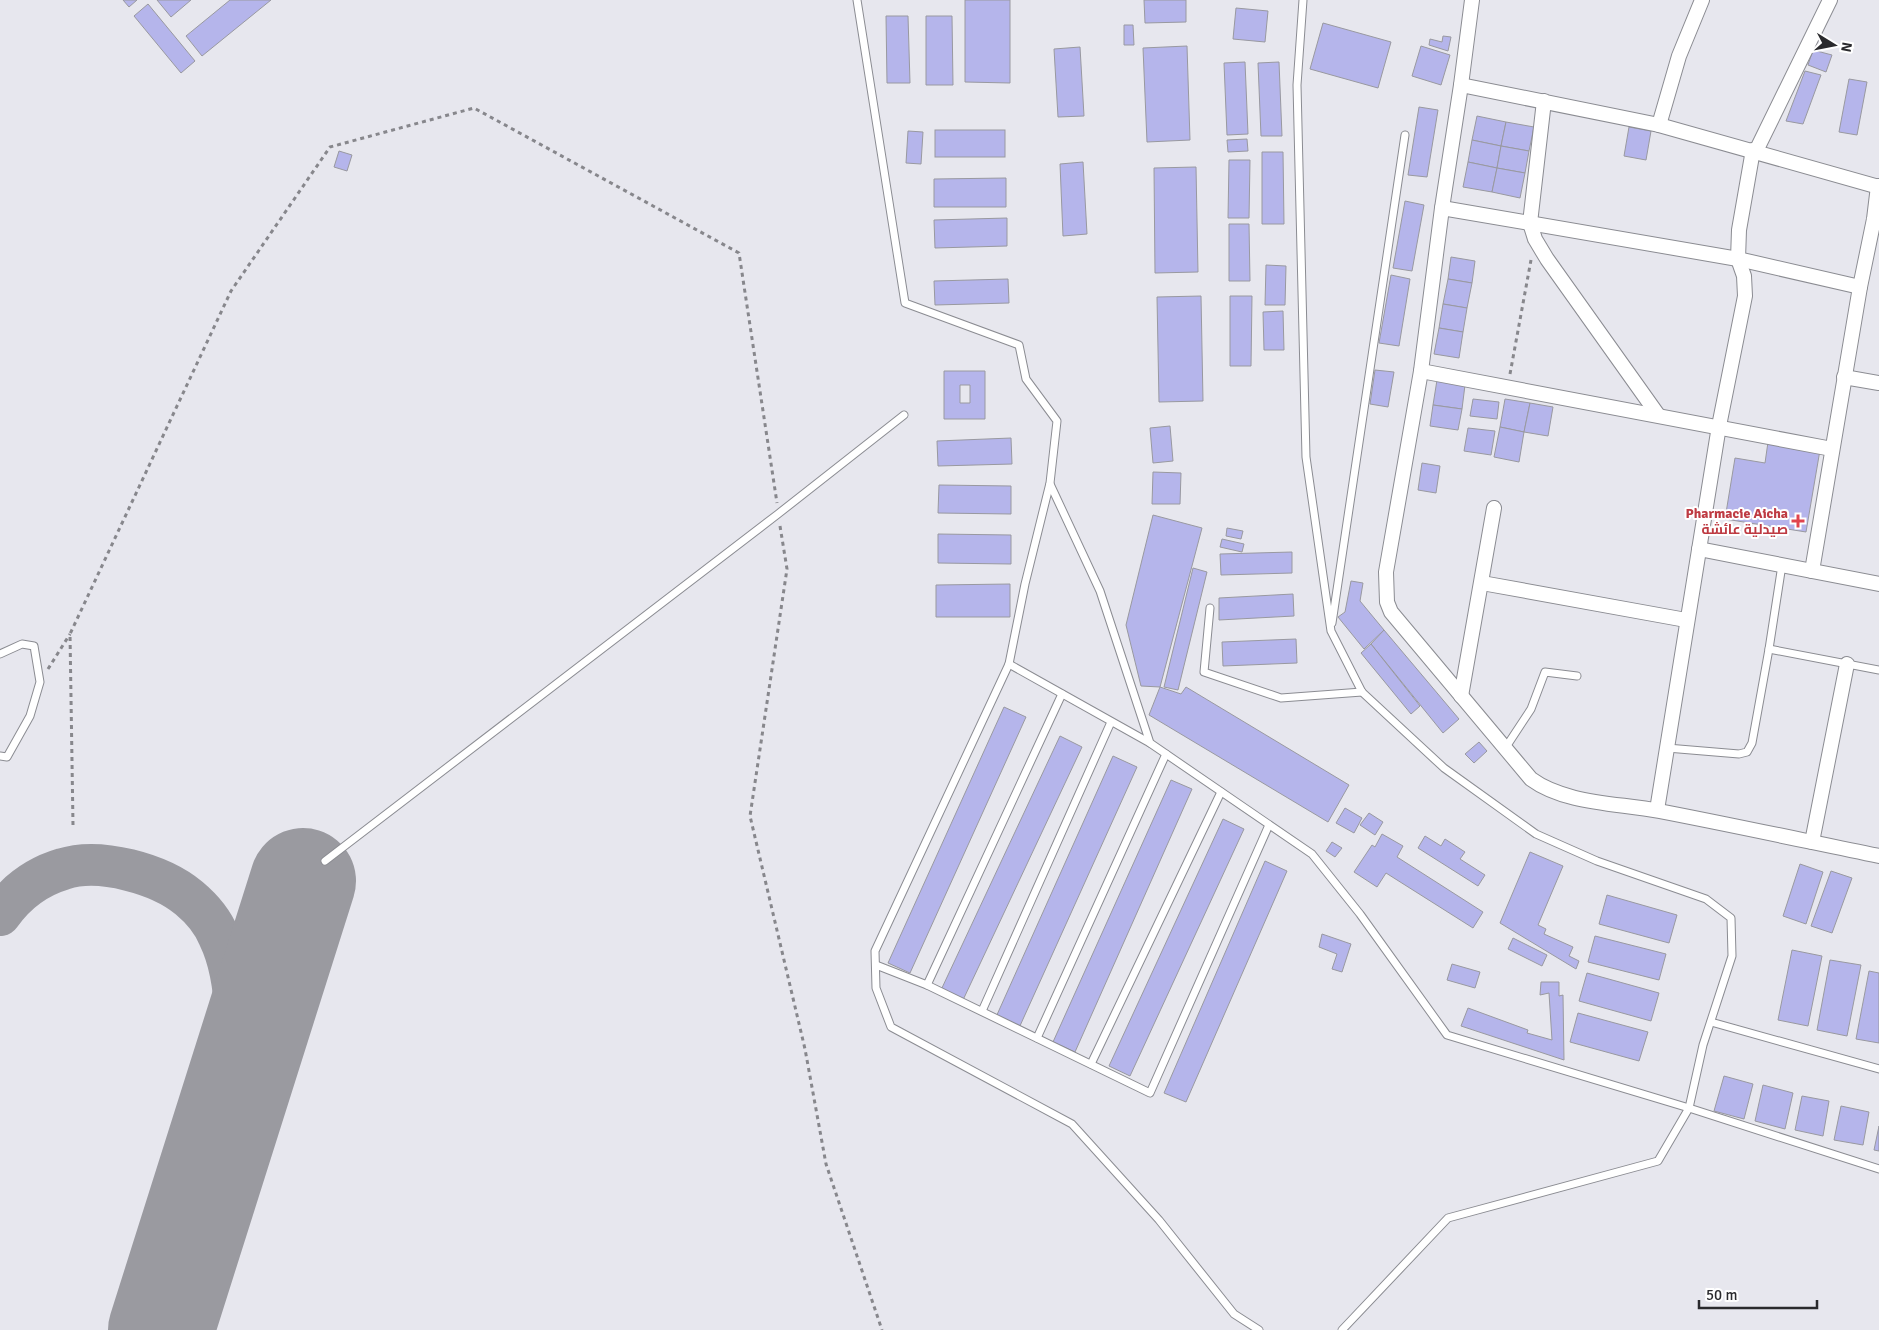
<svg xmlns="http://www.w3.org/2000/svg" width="1879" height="1330" viewBox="0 0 1879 1330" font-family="Signika,Cairo,sans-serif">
	<rect width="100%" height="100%" fill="#e7e7ee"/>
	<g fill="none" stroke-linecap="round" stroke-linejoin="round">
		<path stroke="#9a9aa0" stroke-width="42" d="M0,915C16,892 36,877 63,869C100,857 160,874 189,898C201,908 213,922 219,937C241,982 237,1053 233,1102"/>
		<path stroke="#9a9aa0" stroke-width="106" d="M161,1330L303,881"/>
	</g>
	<g fill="#b5b5eb" stroke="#9999a0" fill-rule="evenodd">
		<path d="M123,0H137L129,7Z"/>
		<path d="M157,0H191L171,17Z"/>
		<path d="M230,0H271L202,56L186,36Z"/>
		<path d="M965,0H1010V83L965,82Z"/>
		<path d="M1144,0H1186V22L1145,23Z"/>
		<path d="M148,4L195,61L181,73L134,16Z"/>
		<path d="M1236,8L1268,11L1265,42L1233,39Z"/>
		<path d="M886,16H908L910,83H887Z"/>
		<path d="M926,16H952L953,85H926Z"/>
		<path d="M1323,23L1391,42L1378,88L1310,69Z"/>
		<path d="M1124,25H1133L1134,45H1124Z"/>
		<path d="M1443,36L1451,37L1448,51L1429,45L1430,39L1442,42Z"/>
		<path d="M1187,46L1190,140L1147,142L1143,48Z"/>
		<path d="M1421,46L1450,55L1441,85L1412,76Z"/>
		<path d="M1080,47L1084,116L1058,117L1054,49Z"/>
		<path d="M1813,50L1832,55L1826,72L1808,65Z"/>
		<path d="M1245,62L1248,134L1227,135L1224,63Z"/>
		<path d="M1279,62L1282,136H1261L1258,63Z"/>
		<path d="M1805,71L1821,75L1803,124L1786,121Z"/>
		<path d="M1849,79L1867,82L1857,135L1839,132Z"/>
		<path d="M1419,107L1438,110L1427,177L1408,175Z"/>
		<path d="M1477,116L1506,122L1501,146L1472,140Z"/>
		<path d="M1506,122L1534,127L1529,151L1501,146Z"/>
		<path d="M1629,127L1651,131L1646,160L1624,156Z"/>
		<rect x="935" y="130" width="70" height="27"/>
		<path d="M908,131L923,132L921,164L906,163Z"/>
		<path d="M1247,139L1248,151L1228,152L1227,140Z"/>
		<path d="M1472,140L1501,146L1497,168L1468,162Z"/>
		<path d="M1501,146L1529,151L1525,173L1497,168Z"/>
		<path d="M339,151L352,155L347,171L334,167Z"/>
		<path d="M1262,152H1283L1284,224H1262Z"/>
		<path d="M1229,160H1250L1249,218H1228Z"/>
		<path d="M1083,162L1087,234L1063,236L1060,164Z"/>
		<path d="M1468,162L1497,168L1492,192L1463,187Z"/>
		<path d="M1196,167L1198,272L1155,273L1154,168Z"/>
		<path d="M1497,168L1525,173L1520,198L1492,192Z"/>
		<path d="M1006,178V207H934V179Z"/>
		<path d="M1405,201L1424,205L1412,271L1393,268Z"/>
		<path d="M1007,218V246L935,248L934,220Z"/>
		<path d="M1229,224H1249L1250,281H1229Z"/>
		<path d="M1451,257L1475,261L1472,283L1448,279Z"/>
		<path d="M1266,265L1286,266L1285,305H1265Z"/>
		<path d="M1391,275L1410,279L1399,346L1379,343Z"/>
		<path d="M1008,279L1009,303L935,305L934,281Z"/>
		<path d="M1448,279L1472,283L1467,308L1443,304Z"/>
		<path d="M1201,296L1203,401L1159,402L1157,297Z"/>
		<path d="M1230,296H1252L1251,366H1230Z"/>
		<path d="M1443,304L1467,308L1463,332L1439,328Z"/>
		<path d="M1283,311L1284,350H1264L1263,312Z"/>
		<path d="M1439,328L1463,332L1459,358L1434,354Z"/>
		<path d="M1375,370L1394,372L1388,407L1370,404Z"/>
		<path d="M944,371H985V419H944ZM960,385H970V403H960Z"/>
		<path d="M1437,380L1465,385L1462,409L1433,405Z"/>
		<path d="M1473,399L1499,402L1497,419L1470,416Z"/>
		<path d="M1505,399L1530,403L1524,432L1500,427Z"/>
		<path d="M1530,403L1553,407L1548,436L1524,432Z"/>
		<path d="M1433,405L1462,409L1458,430L1430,426Z"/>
		<path d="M1170,426L1173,461L1153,463L1150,428Z"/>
		<path d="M1500,427L1524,432L1519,462L1494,457Z"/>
		<path d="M1468,428L1495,431L1491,455L1464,451Z"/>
		<path d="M1011,438L1012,464L938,466L937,441Z"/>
		<path d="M1768,442L1820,450L1806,532L1725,519L1735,458L1765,463Z"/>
		<path d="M1422,463L1440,466L1436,493L1418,490Z"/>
		<path d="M1153,472L1181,473L1180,504H1152Z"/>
		<path d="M939,485L1011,486V514L938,513Z"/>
		<path d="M1153,515L1202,528L1160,687L1141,686L1126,625Z"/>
		<path d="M1227,528L1243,531L1241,539L1226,536Z"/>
		<path d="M938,534L1011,535V564L938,563Z"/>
		<path d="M1222,539L1244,544L1242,552L1220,547Z"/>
		<path d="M1292,552V573L1221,575L1220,554Z"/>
		<path d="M1193,568L1207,572L1178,690L1164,687Z"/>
		<path d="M1351,581L1363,583L1360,601L1384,630L1364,649L1338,617L1345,612Z"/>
		<path d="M1010,584V617H936V585Z"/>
		<path d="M1293,594L1294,616L1219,620V598Z"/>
		<path d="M1384,630L1459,719L1443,733L1371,644Z"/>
		<path d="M1296,639L1297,663L1223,666L1222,642Z"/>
		<path d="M1371,644L1420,706L1411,714L1361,653Z"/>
		<path d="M1160,687L1181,694L1186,687L1349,785L1328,822L1149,715Z"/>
		<path d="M1004,707L1026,717L910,973L888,963Z"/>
		<path d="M1060,736L1082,747L963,1000L941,990Z"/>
		<path d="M1479,742L1487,751L1474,763L1465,754Z"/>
		<path d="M1113,756L1137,767L1019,1028L996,1017Z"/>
		<path d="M1171,780L1192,789L1075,1052L1053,1042Z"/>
		<path d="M1345,808L1362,818L1354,833L1336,823Z"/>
		<path d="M1369,813L1383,822L1375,835L1360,825Z"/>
		<path d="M1223,819L1244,829L1130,1076L1109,1066Z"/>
		<path d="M1382,834L1403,846L1397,857L1483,912L1473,928L1386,873L1377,887L1354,872L1372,845L1375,847Z"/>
		<path d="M1425,836L1441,846L1445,839L1465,852L1460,859L1485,875L1478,886L1418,848Z"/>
		<path d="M1332,842L1342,848L1335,857L1326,851Z"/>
		<path d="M1530,852L1563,866L1538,925L1546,929L1544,934L1573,947L1569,956L1579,961L1576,969L1500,923Z"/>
		<path d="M1265,861L1287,871L1186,1102L1164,1093Z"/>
		<path d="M1800,864L1823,872L1806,924L1783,916Z"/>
		<path d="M1831,871L1852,878L1832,933L1811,926Z"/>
		<path d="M1607,895L1677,915L1669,943L1599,924Z"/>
		<path d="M1322,934L1351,944L1342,972L1332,969L1337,954L1319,947Z"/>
		<path d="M1595,936L1666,954L1659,980L1588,962Z"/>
		<path d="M1513,938L1547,955L1542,966L1508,949Z"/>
		<path d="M1792,950L1822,956L1808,1026L1778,1020Z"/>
		<path d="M1830,960L1861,965L1847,1036L1817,1030Z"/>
		<path d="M1452,964L1480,972L1475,988L1447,980Z"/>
		<path d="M1869,971L1879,973V1043L1856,1039Z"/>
		<path d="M1587,973L1659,993L1651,1021L1579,1001Z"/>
		<path d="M1541,982H1559V996L1563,995L1564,1060L1461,1026L1468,1008L1528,1030L1527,1033L1552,1040L1549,993L1540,995Z"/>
		<path d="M1578,1013L1648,1032L1639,1061L1570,1042Z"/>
		<path d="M1724,1076L1753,1084L1744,1119L1714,1111Z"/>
		<path d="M1763,1085L1793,1093L1785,1129L1755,1121Z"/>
		<path d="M1802,1096L1829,1101L1823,1136L1795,1130Z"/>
		<path d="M1841,1106L1869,1112L1863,1145L1834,1140Z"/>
		<path d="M1879,1126V1151L1874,1150Z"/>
	</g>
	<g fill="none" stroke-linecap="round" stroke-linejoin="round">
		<g stroke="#8b8c92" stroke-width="9">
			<g id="service">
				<path d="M857,0L905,303L1019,345L1026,379L1057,421L1050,483L1025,584L1009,664L875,951L876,988L891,1027L1072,1124L1159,1220L1234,1314L1259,1330"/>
				<path d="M1303,0L1297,85L1306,457L1331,631L1362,692L1444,768L1536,834L1597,861L1706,899L1731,918L1732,956L1703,1045L1689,1108L1658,1161L1448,1218L1342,1330"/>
				<path d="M1050,484L1100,591L1150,743L1312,854L1360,914L1447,1035L1689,1108L1879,1169"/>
				<path d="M1210,608L1204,672L1281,698L1362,692"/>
				<path d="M1332,623L1405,135"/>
				<path d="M1769,649L1879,670"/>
				<path d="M0,654L22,644L34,646L40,682L30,716L7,757L0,756"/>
				<path d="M1009,664L1150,743"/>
				<path d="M1506,747L1531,709L1545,672L1577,676"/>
				<path d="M1667,748L1739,754L1747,752L1752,743L1769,649L1782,565"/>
				<path d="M325,861L778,514L904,415"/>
				<path d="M876,965L927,985L1062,694"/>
				<path d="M927,985L1150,1093L1269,825"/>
				<path d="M982,1011L1111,722"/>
				<path d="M1711,1022L1879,1069"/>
				<path d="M1037,1038L1166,754"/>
				<path d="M1091,1064L1221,792"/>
			</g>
		</g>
		<g stroke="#8b8c92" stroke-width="16">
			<g id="minor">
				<path d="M1461,85L1472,0"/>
				<path d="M1544,101L1530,223L1535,239L1547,259L1658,415"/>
				<path d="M1659,125L1679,56L1702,0"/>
				<path d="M1756,151L1830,0"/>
				<path d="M1879,187L1659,125L1461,85L1442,208L1421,371L1386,572L1387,602L1391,612L1531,779C1565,804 1618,803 1659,811C1732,825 1806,841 1879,856"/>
				<path d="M1442,208L1738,259L1860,287"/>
				<path d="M1421,371L1832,449"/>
				<path d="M1844,377L1879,383"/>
				<path d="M1699,549L1879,584"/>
				<path d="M1812,571L1860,287L1874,219L1878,186"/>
				<path d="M1482,583L1686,620"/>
				<path d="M1461,696L1494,508"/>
				<path d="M1657,810L1719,426L1745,296L1744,276L1738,259L1739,230L1753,150"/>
				<path d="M1812,842L1847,664"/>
			</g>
		</g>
		<g stroke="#87878c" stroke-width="3" stroke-dasharray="4 4" stroke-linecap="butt">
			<path d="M1510,374L1531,260"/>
			<path d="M780,526L787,569L750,816L805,1049L826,1164L882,1330"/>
			<path d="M48,669L70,634"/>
			<path d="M73,825L70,634L231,291L330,147L474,108L739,253L777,503"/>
		</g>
		<use href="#service" stroke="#fff" stroke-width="7"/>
		<use href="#minor" stroke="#fff" stroke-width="14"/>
	</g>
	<path fill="#e0444e" stroke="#fff" stroke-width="2" d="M1795.5 513.5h5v5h5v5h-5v5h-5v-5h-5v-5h5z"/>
	<g text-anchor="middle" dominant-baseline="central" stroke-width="4" stroke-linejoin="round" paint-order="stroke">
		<g font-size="14" font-weight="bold" fill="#be3a42" stroke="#fff" text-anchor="end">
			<text x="1788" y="513">Pharmacie Aicha<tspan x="1788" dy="16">صيدلية عائشة</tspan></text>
		</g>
	</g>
	<g transform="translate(1834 45) rotate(100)" stroke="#ffffff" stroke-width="4" paint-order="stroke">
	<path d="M0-4L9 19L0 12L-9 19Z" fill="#2a2a2d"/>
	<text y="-8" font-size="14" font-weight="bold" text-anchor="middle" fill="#2a2a2d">N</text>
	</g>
	<path d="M1699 1300v8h118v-8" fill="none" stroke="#2a2a2d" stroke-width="2.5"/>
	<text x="1706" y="1300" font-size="15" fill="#2a2a2d" stroke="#ffffff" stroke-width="4" paint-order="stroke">50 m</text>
</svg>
